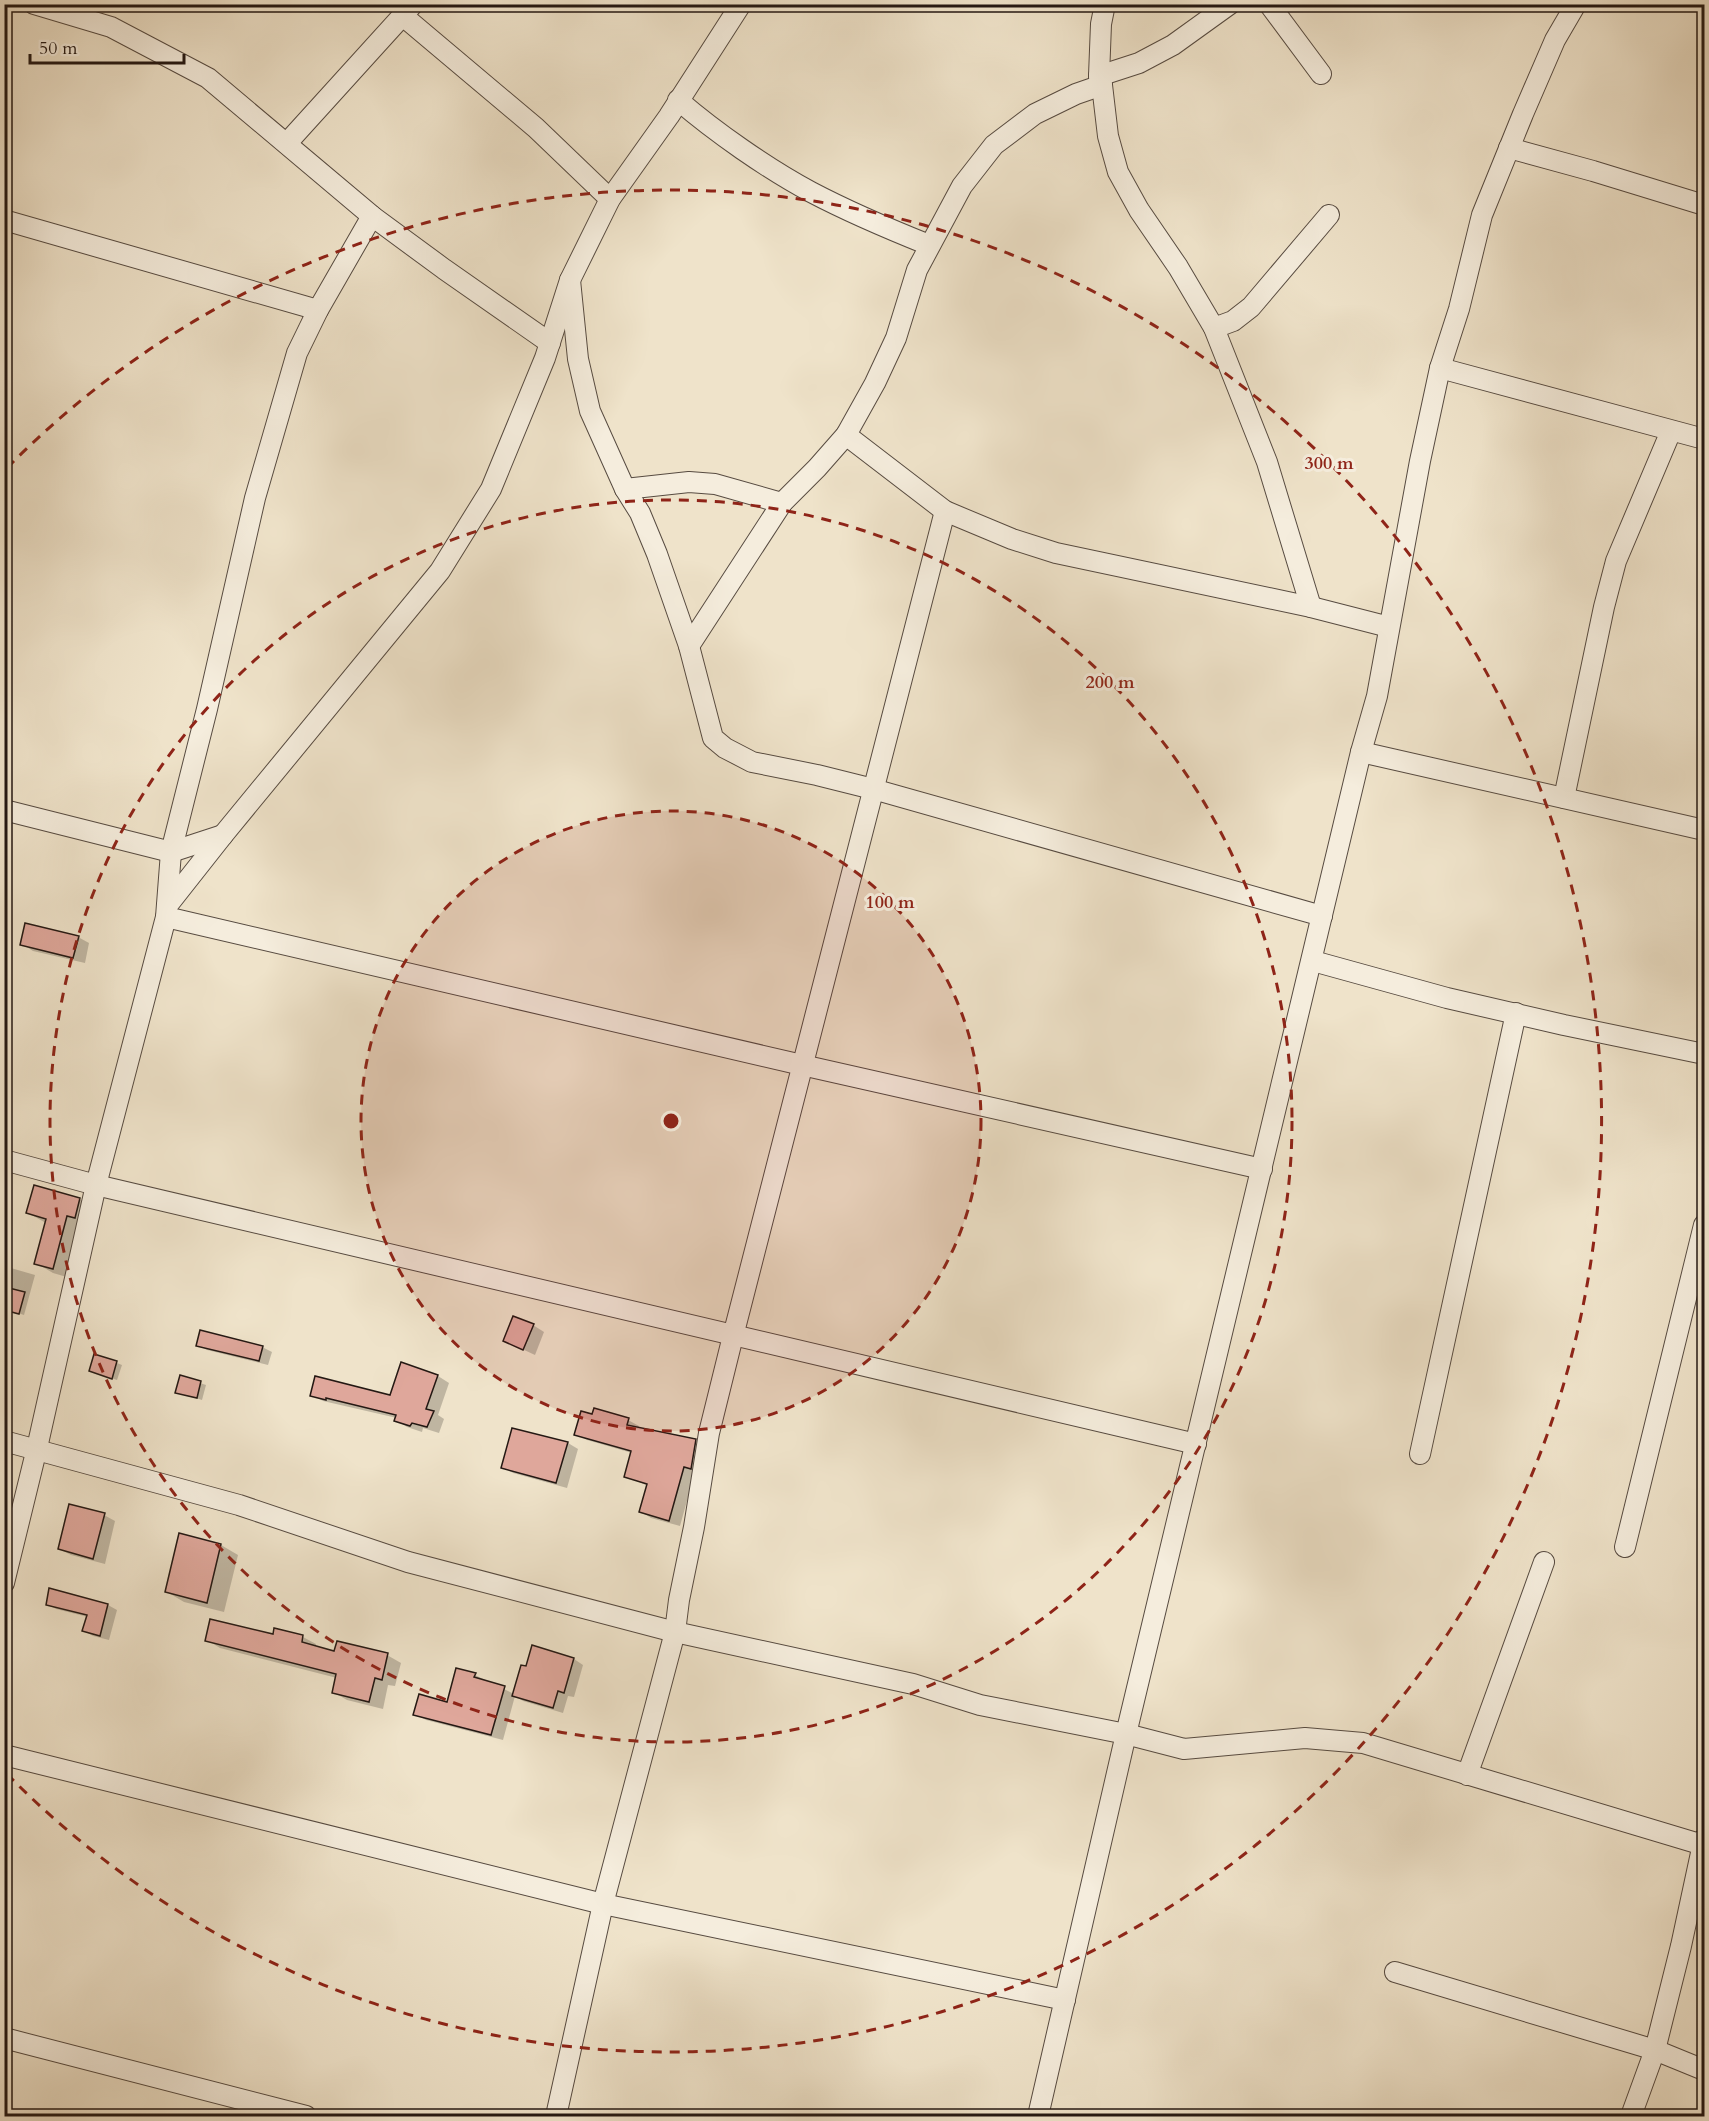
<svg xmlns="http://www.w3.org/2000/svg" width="1709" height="2121" viewBox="0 0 1709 2121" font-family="Cardo,serif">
	<rect width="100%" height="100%" fill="#efe3ca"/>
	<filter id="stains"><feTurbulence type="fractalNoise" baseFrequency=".00333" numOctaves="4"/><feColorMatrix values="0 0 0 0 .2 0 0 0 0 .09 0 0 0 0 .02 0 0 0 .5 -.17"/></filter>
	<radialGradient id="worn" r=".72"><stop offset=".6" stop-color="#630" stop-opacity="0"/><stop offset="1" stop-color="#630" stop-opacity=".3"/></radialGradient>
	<g fill="#0003">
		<path d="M78,937L89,943L85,963L33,951L22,944Z"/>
		<path d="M79,1199L97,1209L70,1278L53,1273L36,1263L46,1223L28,1213Z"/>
		<path d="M4,1266L35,1275L24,1315L5,1309L8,1299H4Z"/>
		<path d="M533,1325L544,1332L535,1355L505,1341Z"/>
		<path d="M197,1345L262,1347L272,1352L268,1365L207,1350Z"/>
		<path d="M117,1363L122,1365L117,1380L90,1371Z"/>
		<path d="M402,1364L438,1376L449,1383L438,1415L444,1419L439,1433L423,1428L422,1432L407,1427L396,1420L397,1418L323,1401L312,1395L391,1397Z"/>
		<path d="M181,1377L206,1385L202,1400L177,1392Z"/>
		<path d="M628,1420L639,1426L638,1428L695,1440L706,1447L695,1472L680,1526L651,1518L640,1511L648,1486L626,1476L632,1453L587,1440L576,1434Z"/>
		<path d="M568,1443L578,1449L567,1488L513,1473L503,1467Z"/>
		<path d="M4,1509L23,1519L4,1599Z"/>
		<path d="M104,1515L115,1521L105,1564L71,1555L59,1549Z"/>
		<path d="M221,1545L238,1555L224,1612L184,1602L167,1592Z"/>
		<path d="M47,1604L108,1605L117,1610L109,1640L93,1636L84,1631L88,1617L56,1609Z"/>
		<path d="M275,1630L303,1637L316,1644V1647L336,1652L387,1655L401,1663L395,1686L388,1685L383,1709L347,1700L333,1692L337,1678L220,1648L207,1640L274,1636Z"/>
		<path d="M574,1659L583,1665L574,1697L568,1696L563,1713L523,1701L515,1696L503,1740L426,1720L415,1714L448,1704L475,1675L514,1694Z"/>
	</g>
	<g fill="#dfa79b" stroke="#241813" stroke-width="1.5">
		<path d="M25,923L79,936L73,958L20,945Z"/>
		<path d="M34,1185L80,1198L75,1218L67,1216L53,1269L34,1264L46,1219L26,1213Z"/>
		<path d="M9,1288L25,1292L19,1314L4,1310Z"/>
		<path d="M513,1316L534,1324L523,1350L503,1341Z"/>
		<path d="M200,1330L263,1346L259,1361L196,1346Z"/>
		<path d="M94,1354L117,1361L112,1379L89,1371Z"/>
		<path d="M401,1362L438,1375L426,1409L434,1411L427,1427L412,1423L410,1426L394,1421L396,1415L326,1398V1400L310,1396L315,1376L390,1395Z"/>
		<path d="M180,1375L201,1381L197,1398L175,1393Z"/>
		<path d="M594,1408L629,1418L627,1425L696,1439L691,1469L684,1467L669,1521L639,1512L647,1484L624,1477L631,1451L574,1435L581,1411L592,1414Z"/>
		<path d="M512,1428L568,1442L556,1483L501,1468Z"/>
		<path d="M69,1504L105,1513L93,1559L58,1549Z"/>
		<path d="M179,1533L221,1544L207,1603L165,1592Z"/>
		<path d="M49,1588L108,1604L100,1636L82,1631L87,1615L46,1605Z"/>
		<path d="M210,1619L273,1634L274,1628L303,1635L302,1642L334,1651L337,1641L388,1653L382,1680L375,1678L369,1702L332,1693L336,1674L205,1641Z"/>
		<path d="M532,1645L574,1658L564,1693L558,1691L553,1708L512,1696L521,1665L526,1666Z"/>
		<path d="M456,1668L476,1673L474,1677L505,1686L491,1735L413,1715L419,1694L447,1702Z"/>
	</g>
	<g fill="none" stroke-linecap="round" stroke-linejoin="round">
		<g stroke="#574b41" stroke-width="22">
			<g id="street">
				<path d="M34,4L111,27L208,78L372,216L444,269L550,343"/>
				<path d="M1105,4L1101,24L1099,76L1102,85L1108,136L1118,172L1139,210L1178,267L1214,328L1267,462L1311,607"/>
				<path d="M1269,4L1321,74"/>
				<path d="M403,16L536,128L610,199"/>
				<path d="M1099,76L1139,63L1173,45L1230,4"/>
				<path d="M678,100C715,132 768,169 811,192C849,212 889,229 929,245"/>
				<path d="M287,143L413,4"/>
				<path d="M1509,148L1593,171L1704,205"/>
				<path d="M4,220L318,310"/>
				<path d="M570,280L578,359L590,411L625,489L640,513L657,554L689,646L713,738L725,748L752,762L817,775L873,789L1322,916"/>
				<path d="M1214,328L1233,321L1251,307L1329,215"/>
				<path d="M1440,368L1704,439"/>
				<path d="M846,435L945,511L1012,539L1056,553L1311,607L1389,627"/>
				<path d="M625,489L689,482L715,484L782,503"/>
				<path d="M689,646L782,503L817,468L846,435L875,383L896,338L917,270L962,186L994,145L1035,114L1076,94L1102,85"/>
				<path d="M1361,752L1704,830"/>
				<path d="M1564,798L1604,607L1616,561L1671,431"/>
				<path d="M4,810L171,852L223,835"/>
				<path d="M167,906L223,835L440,571L491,489L545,358L570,280L610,199L669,116L741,4"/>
				<path d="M166,917L802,1065L1262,1169"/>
				<path d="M1313,961L1447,998L1564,1025L1704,1054"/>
				<path d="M4,1160L96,1185L1196,1444"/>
				<path d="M4,1441L239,1505L408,1562L675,1632L913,1684L980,1705L1126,1734L1184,1749L1305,1738L1363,1743L1703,1845"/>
				<path d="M1420,1454L1516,1013"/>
				<path d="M1625,1547L1704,1225"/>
				<path d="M4,1583L37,1448L96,1185L166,917L171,852L207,709L255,498L297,353L318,310L372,216"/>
				<path d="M4,1755L603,1904L1065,2000"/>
				<path d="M1467,1775L1544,1562"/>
				<path d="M1395,1972L1655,2050L1704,2070"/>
				<path d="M4,2038L306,2116"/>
				<path d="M556,2116L603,1904L675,1632L679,1600L694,1527L709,1433L733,1336L945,511"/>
				<path d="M1038,2116L1126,1734L1361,752L1377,696L1420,461L1440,368L1459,309L1482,215L1523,114L1555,40L1576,4"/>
				<path d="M1631,2116L1655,2050L1681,1946L1704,1839"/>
			</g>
		</g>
		<use href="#street" stroke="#f5eddd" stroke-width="20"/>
	</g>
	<circle cx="671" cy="1121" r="310" fill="#8f2418" fill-opacity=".12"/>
	<g fill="none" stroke="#8f2418" stroke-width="3" stroke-dasharray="10 8">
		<circle cx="671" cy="1121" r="310"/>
		<circle cx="671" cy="1121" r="621"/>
		<path d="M7 468A931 931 0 1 1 7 1774"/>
	</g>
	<circle cx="671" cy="1121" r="9" fill="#8f2418" stroke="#f5eddd" stroke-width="3"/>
	<g font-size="18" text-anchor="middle" font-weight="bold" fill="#8f2418" stroke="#f5eddd" stroke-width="6" stroke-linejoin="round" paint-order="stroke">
		<text x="1329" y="469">300 m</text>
		<text x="1110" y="688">200 m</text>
		<text x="890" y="908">100 m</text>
	</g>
	<rect width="1709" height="2121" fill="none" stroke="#efe3ca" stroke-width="24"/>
	<rect x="6" y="6" width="1697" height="2109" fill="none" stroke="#241813" stroke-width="3"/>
	<rect x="12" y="12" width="1685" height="2097" fill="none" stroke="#241813" stroke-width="1.5"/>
	<path d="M30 54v9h154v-9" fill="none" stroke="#241813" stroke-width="3"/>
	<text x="39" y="54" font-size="18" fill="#241813" stroke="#f5eddd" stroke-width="4.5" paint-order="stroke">50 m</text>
	<rect width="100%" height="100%" filter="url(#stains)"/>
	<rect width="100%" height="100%" fill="url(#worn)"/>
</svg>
